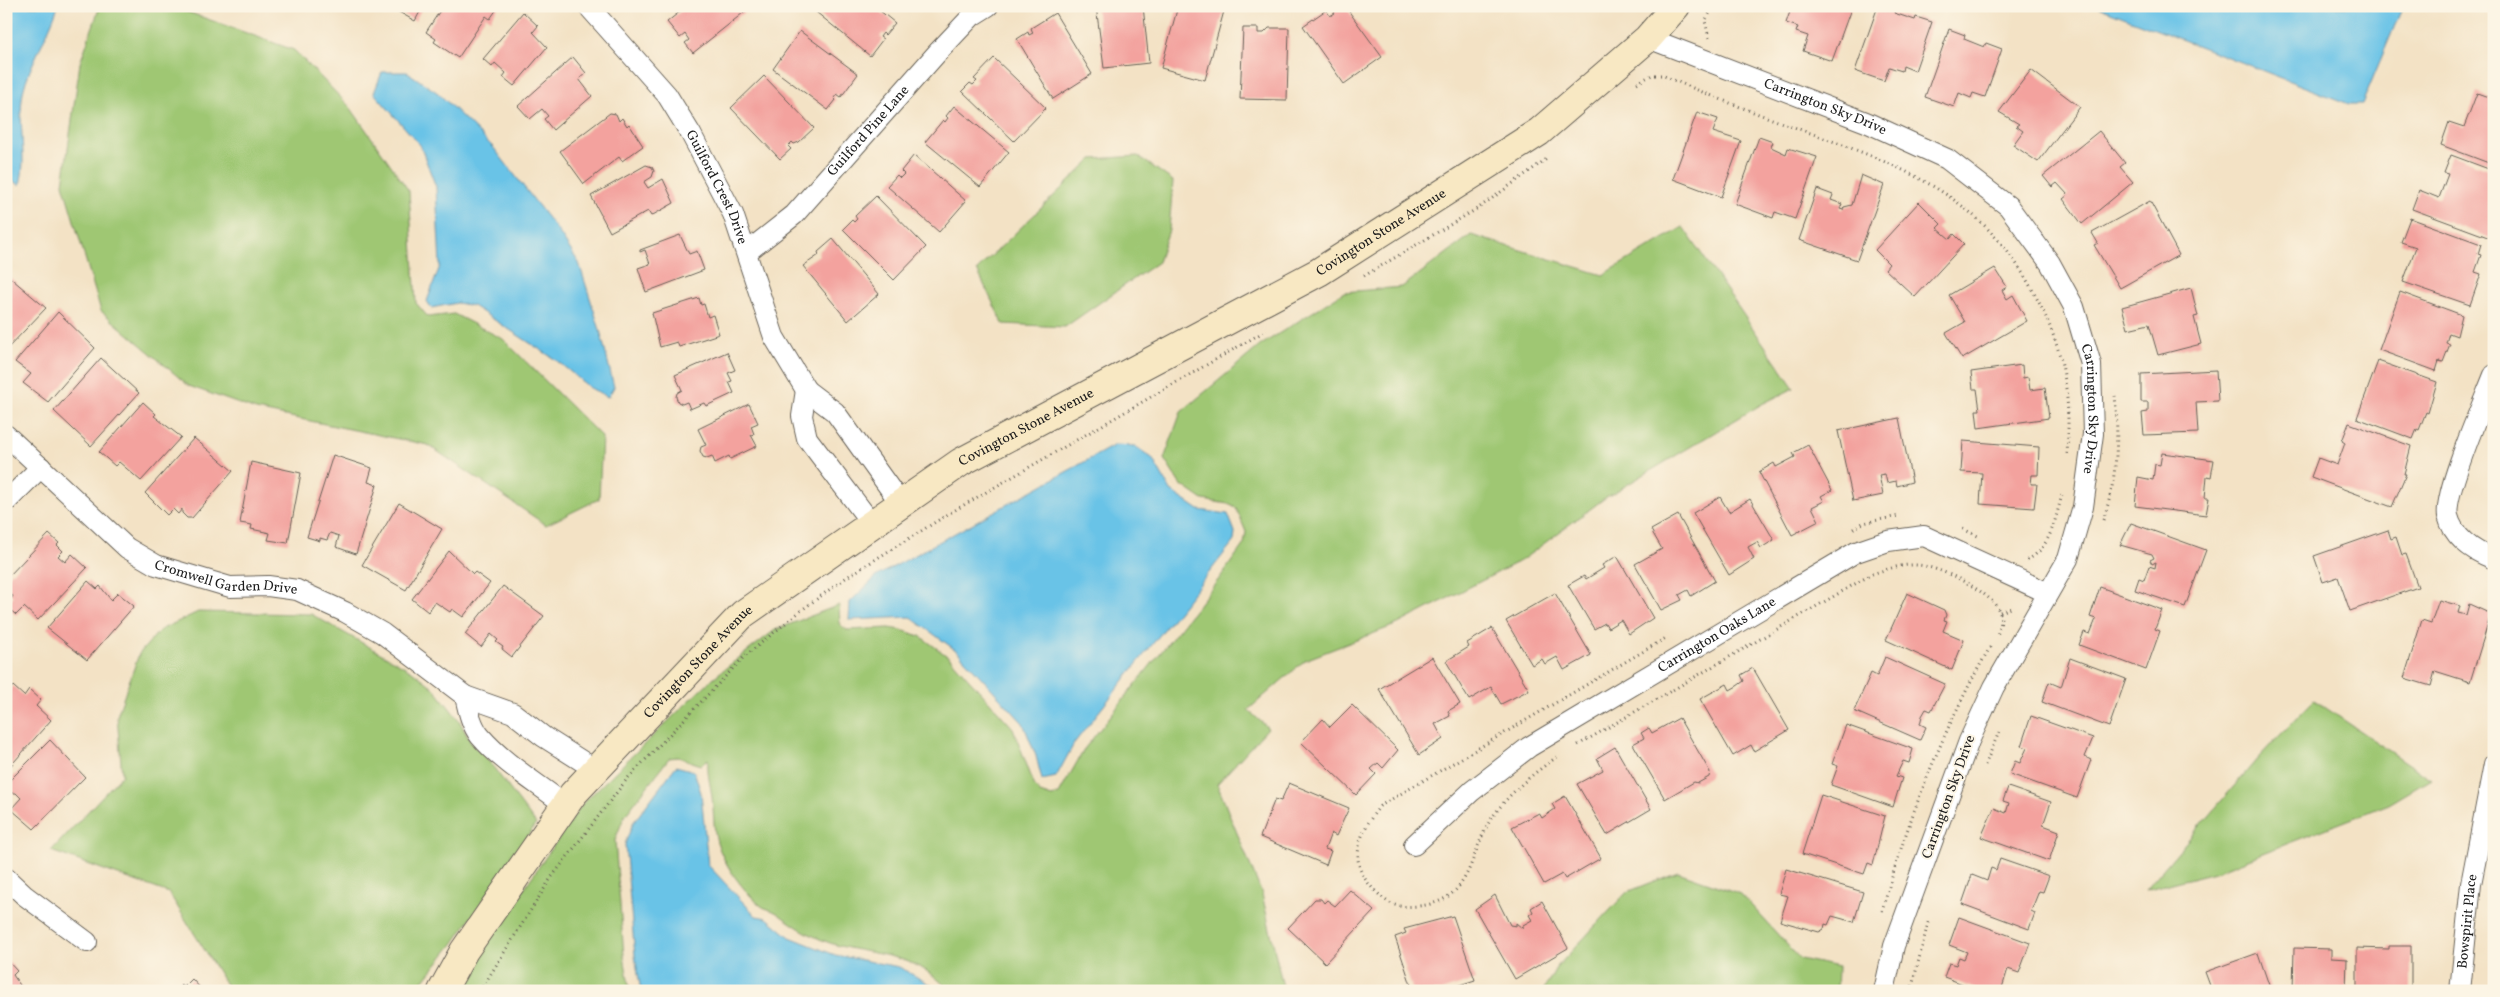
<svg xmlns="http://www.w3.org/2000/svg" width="2500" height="997" viewBox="0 0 2500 997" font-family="Vollkorn,serif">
	<rect width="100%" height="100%" fill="#fcf5e5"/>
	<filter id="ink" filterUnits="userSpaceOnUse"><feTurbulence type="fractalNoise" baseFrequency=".02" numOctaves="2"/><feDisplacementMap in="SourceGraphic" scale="10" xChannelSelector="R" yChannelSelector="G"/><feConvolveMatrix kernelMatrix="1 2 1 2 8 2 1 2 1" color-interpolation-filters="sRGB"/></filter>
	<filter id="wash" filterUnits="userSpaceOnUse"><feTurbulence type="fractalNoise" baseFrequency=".0096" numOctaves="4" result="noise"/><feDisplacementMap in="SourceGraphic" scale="20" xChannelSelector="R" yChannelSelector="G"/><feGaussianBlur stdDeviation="1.12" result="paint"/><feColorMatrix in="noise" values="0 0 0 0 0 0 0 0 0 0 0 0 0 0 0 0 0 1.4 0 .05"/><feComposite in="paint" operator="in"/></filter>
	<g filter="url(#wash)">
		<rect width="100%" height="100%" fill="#f3e2c5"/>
		<g fill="#9fc773" stroke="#5e7248">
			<path d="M100,6H171L294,50L350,107L409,191L416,303L428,317L454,314L503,339L602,437L599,499L546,525L428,445L256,410L189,386L101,311L63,184L80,63Z"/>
			<path d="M1138,156L1173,181L1169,230L1158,262L1065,327L1003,324L977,270L1092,159Z"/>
			<path d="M1683,227L1794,388L1762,404L1605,498L1522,560L1398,624L1305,660L1248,710L1268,728L1217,784L1262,894L1283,987L1288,991H950C916,954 885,957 840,946C816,940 796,927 777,913C771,909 764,909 760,905C742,889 724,865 717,842C713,828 714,811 712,797C710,782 707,775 708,759L701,765L678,757L669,758L624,817L615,840L624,956L630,991H457L482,949L583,803L713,678L775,630L839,605L840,625L847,630L889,628L901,630L920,636L950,658L1013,728L1035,787L1040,793L1052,797L1059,794L1085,748L1219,579L1244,544L1246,532L1236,508L1228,504L1203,500L1180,484L1164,459L1181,412L1261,345L1344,292L1402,287L1471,235L1603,275Z"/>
			<path d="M198,612L311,614L412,671L433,687L459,720L471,743L488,760L536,824L453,944L415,991H230L169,893L51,851L122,775L117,716L139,654L160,630Z"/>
			<path d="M2314,700L2431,779L2389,804L2215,872L2145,890L2259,757Z"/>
			<path d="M1678,872L1741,894L1800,959L1838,967L1837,991H1543L1556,968L1627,892Z"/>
		</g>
		<g fill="#69c3e7" stroke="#427082">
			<path d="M6,6H58C49,34 29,65 23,92C17,123 28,155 20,185L6,177Z"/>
			<path d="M2095,6H2403L2362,104H2349Z"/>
			<path d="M382,72H407L438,93L493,147L558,231L579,263L600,330L614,387L608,397L590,388L556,360L473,306L457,303L431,308L427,301L440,266L436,187L420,145L374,93Z"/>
			<path d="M1115,445L1135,446L1152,458L1171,491L1199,510L1228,514L1235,532L1234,541L1075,742L1056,777L1042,780L1036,756L1023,723L957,651L910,617L849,620L850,602L877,576Z"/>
			<path d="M676,766L694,771L701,793L708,865L756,916L767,918L790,937L835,955L899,967L931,985L936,991H641L635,956L625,844L633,823Z"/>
		</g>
		<g id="blocks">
			<g fill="#f3a29e">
				<path d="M388,6H423L415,21Z"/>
				<path d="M443,6H499L490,19L486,16L458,58L434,42L436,39L426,32Z"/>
				<path d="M687,6H746L748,9L693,53L685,43L689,40L685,34L680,38L667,22Z"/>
				<path d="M821,6H874L895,23L885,35L883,33L880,37L883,39L870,56L816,12Z"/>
				<path d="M1096,6H1143L1149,63L1104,68Z"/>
				<path d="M1178,6L1195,8V6H1208L1224,11L1205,80L1161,68Z"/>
				<path d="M1330,6H1345L1382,57L1344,84L1303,26L1326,10L1330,16L1335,13Z"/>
				<path d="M1792,6H1852L1832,61L1803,51L1808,36L1796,32L1798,27L1786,23Z"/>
				<path d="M1878,6L1896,9L1894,13L1915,20L1916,17L1932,22L1915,71L1903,66L1902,71L1889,67L1884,81L1855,71Z"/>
				<path d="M523,12L538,26L533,32L547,47L514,86L503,77L506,73L495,63L492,67L483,59Z"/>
				<path d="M1055,13L1092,74L1053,99L1017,39L1028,32L1029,35L1033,33L1031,28Z"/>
				<path d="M1243,28H1258V33H1264L1269,28H1289L1287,100L1240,99Z"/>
				<path d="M1949,29L1965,35L1964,39L1984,47L1986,43L2002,49L1985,97L1973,93L1971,98L1959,93L1954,107L1925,97Z"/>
				<path d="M800,31L858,74L841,97L837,94L834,98L836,100L828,110L773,69Z"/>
				<path d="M573,57L586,73L579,79L592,96L553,130L544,119L548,116L542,109L530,119L518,106Z"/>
				<path d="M994,58L1046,108L1014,141L962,91L970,83L973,85L977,81L974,79Z"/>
				<path d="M2031,70L2080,107L2038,162L2013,145L2023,131L2016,126L2019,124L1999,112Z"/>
				<path d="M764,76L814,128L799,142L794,144L792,142L788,146L791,149L780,159L731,108Z"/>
				<path d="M2477,93L2494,99V165L2441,145L2449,122L2464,127Z"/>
				<path d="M954,106L1009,152L980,187L925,142L943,120L945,122L948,118L946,116Z"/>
				<path d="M1697,112L1718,119L1713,132L1741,141L1721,197L1673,179Z"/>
				<path d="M610,113L616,114L619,121L622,118L627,126L629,124L643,146L622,161L619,157L584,184L560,151Z"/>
				<path d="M2099,131L2125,163L2120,167L2133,182L2082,224L2063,199L2068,195L2057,183L2052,187L2043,176Z"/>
				<path d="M1759,137L1773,142L1771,147L1786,154L1788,148L1817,157L1795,219L1775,212L1773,218L1735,204Z"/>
				<path d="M914,155L966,201L939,232L887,186L897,175L900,178L904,174L901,171Z"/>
				<path d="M2451,155L2494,171L2493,239L2412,209L2419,190L2439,198L2448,174L2444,173Z"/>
				<path d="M646,165L652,167L654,171L652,177L644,182L648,188L663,179L674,203L651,216L648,211L610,232L591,196Z"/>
				<path d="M1861,175L1884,185L1857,260L1799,240L1817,189L1833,195L1831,200L1842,204L1840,209L1843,210L1844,207L1852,205Z"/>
				<path d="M876,196L926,247L894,280L843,229L852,220L854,222L857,219L855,216Z"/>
				<path d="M2150,201L2179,255L2120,288L2094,245L2098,243L2092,233Z"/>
				<path d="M1919,202L1941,224L1937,228L1950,239L1954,234L1964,244L1915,297L1885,269L1889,264L1875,250Z"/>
				<path d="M2410,218L2481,244L2478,254L2481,255L2475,272L2481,274L2470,305L2403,282L2416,247L2401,242Z"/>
				<path d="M680,235L689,254L697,251L704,270L646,292L638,268L650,264L645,250L640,252V250Z"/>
				<path d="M833,239L879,294L848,321L803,266L819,255L818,252Z"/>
				<path d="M1995,268L2007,287L2002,290L2007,299L2013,295L2027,321L1962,359L1946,333L1965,322L1949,295Z"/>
				<path d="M6,274L46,308L6,350Z"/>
				<path d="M2191,288L2198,316L2194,317L2201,344L2158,355L2149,324L2128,329L2122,307Z"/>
				<path d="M2400,292L2462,315L2457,336L2449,333L2446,343L2450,344L2443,362L2439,361L2436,371L2379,350Z"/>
				<path d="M699,298L701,305L704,304L708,317L713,315L719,334L679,347L677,342L660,347L652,313Z"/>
				<path d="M58,312L95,348L48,402L23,383L31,374L15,362Z"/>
				<path d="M727,352L735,370L728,373L732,381L729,382L734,393L706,406L704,403L690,409L687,402L682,404L678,402L676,397L677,393L682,390L675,375Z"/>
				<path d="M101,358L139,393L91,446L54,411Z"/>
				<path d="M2378,361L2437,382L2428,413L2426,412L2419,430L2417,429L2413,439L2357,418Z"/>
				<path d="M2022,365L2023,378L2028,377L2030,390L2045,388L2049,418L1978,428L1976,410H1980L1977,389H1973L1971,372Z"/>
				<path d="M2216,370L2218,401L2196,402L2198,433L2144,435L2142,413L2148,412V402H2141V374Z"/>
				<path d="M143,402L156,414L154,416L181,437L141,481L119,462L115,466L99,452Z"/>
				<path d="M749,404L758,423L751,426L754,434L751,435L757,446L730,459L729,456L715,463L712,456L707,458L703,457L700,451L701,447L706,445L698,429Z"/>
				<path d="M1899,418L1912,482L1897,486L1896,481L1887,483L1885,474L1879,475L1883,495L1853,501L1838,431Z"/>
				<path d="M2349,423L2411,446L2404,474H2406L2392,507L2311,477L2318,458L2337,465L2345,443L2342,441Z"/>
				<path d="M194,438L233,471L192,518H187L182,513V509L178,514L173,509L167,515L145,493Z"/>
				<path d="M1963,441L2039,447L2038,475H2032L2031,484H2037L2034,508L1980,504L1982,473L1961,472Z"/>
				<path d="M1808,445L1832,490L1821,496L1824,501L1812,507L1819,521L1792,535L1759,472L1774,463L1776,467L1795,457L1793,453Z"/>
				<path d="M2162,453L2214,460L2211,477L2207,476L2205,498H2209L2206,515L2135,506L2138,477L2153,480L2155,464L2160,465Z"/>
				<path d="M333,455L372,468L368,482L377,485L356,554L336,547L339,536L330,533L327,540L320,538V541L307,537Z"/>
				<path d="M251,462L301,473L288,543L268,540L270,533L251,529L252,525L240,523Z"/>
				<path d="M1720,497L1729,512L1750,499L1774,540L1761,548L1757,542L1748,547L1754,559L1729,575L1693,513Z"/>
				<path d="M399,503L442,529L406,590L362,565Z"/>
				<path d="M1678,515L1715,581L1691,596L1688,590L1679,595L1682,600L1661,610L1635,564L1662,549L1651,530Z"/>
				<path d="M2131,523L2206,550L2185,607L2135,590L2139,578L2144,580L2149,566L2155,568L2156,562L2152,564L2150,560L2154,558L2152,554L2120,545Z"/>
				<path d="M2388,530L2391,539L2396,537L2402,555L2406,554L2418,587L2350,611L2338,577L2323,582L2314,556Z"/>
				<path d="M49,534L59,543L57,545L63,551L58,556L65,562L72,554L87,568L38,620L24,607L16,615L6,606L13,596L6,590V579Z"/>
				<path d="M449,551L473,574L475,572L490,583L463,617L452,609L450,612L435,602L428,612L412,599Z"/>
				<path d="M1617,556L1653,618L1629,634L1621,620L1608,628L1605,623L1594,629L1568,585L1584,576L1586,579L1604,568L1602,565Z"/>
				<path d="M88,581L97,589L100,586L111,600L118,593L134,606L87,660L47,628Z"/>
				<path d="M503,586L544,616L512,657L502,649L503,647L496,642L498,640L491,634L481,647L465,634Z"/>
				<path d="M2100,587L2162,610L2155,629L2160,631L2146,670L2079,645L2084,632L2090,634L2096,619L2090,617Z"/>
				<path d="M1555,593L1591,655L1564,670L1557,657L1545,664L1542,659L1532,665L1506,621Z"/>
				<path d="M1907,593L1944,610L1946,615L1944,620L1947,621L1943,631L1964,640L1952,670L1886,640Z"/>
				<path d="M2439,600L2460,606L2458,613L2466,615L2469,604L2491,614L2470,682L2435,671L2431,686L2404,678L2422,620L2431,623Z"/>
				<path d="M1492,628L1529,690L1501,704L1491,687L1469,700L1446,661L1469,647L1467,643Z"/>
				<path d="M1432,657L1460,704L1448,711L1450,716L1435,724L1443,739L1419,755L1379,689Z"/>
				<path d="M1885,657L1945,684L1931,711L1926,709L1922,716L1920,724L1926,727L1920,740L1854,711L1871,673L1877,676Z"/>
				<path d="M2070,658L2126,679L2109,727L2042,702L2049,682L2061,687Z"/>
				<path d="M1753,668L1789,730L1754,751L1751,745L1733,756L1700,699L1727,684L1730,690L1737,686L1744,681L1741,675Z"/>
				<path d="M13,686L24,696L29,689L41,700L36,706L51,720L6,771V694Z"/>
				<path d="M1352,705L1398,750L1383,768L1378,763L1371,769L1376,774L1356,795L1301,742L1323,719L1330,727Z"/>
				<path d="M2031,716L2093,738L2085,757L2091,760L2077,798L2010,774L2015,761L2020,763L2027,748L2021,746Z"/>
				<path d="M1679,718L1710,772L1709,777L1698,783L1694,782L1665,799L1633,744L1644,738L1641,733L1649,728L1652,733Z"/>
				<path d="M1846,725L1913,749L1909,763L1903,761L1896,776L1902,778L1893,807L1831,785L1838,766L1832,764Z"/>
				<path d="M50,740L85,777L34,829L11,809L21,798L16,793H11L6,788V784Z"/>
				<path d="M1615,747L1651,809L1607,835L1577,784L1603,770L1597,758Z"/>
				<path d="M1289,783L1349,808L1336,836L1331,833L1325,849L1331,851L1326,865L1260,837L1275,799L1281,801Z"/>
				<path d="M2008,787L2051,802L2043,825L2059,831L2049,861L1981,837L1994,808L2006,813L2009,803L2003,801Z"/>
				<path d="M1821,795L1885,816L1873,865L1868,863L1864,874L1802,854Z"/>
				<path d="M1565,796L1601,858L1565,879L1562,874L1544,884L1512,827L1539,813L1542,818L1555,809L1552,804Z"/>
				<path d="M2000,859L2049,876L2043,892L2039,891L2031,911L2035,913L2029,929L1962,904L1972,875L1987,881L1991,868L1996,870Z"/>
				<path d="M1786,869L1863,892L1854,922L1832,916L1828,925L1825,924L1824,929L1819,932L1780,921L1788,896L1779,894Z"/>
				<path d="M1350,890L1374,911L1325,963L1288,928L1315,899H1321L1324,903L1327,900L1335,906Z"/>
				<path d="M1495,895L1510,925L1516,926V923L1522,928L1523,925L1532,920L1529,915L1533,912L1531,908L1542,901L1568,948L1515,979L1475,909Z"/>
				<path d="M1453,916L1475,980L1441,991H1413L1395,937L1406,933L1404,929Z"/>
				<path d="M1959,917L2030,943L2019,973L2008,969L2001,991H1981L1944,977L1949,963L1956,965L1959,957L1964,959L1967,952L1949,945Z"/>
				<path d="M2389,946H2411V991H2357V948L2389,949Z"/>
				<path d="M2294,948L2331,949V958L2347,959L2346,991H2293Z"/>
				<path d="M2258,953L2271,991H2212L2205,972Z"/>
				<path d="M6,959L17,971L13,975L24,991H6Z"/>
				<path d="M192,979L203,991H176L181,985L184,987Z"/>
			</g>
		</g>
	</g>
	<g filter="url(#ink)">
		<use href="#blocks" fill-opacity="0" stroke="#676157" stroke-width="1"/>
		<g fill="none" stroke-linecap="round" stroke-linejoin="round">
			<g stroke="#676157" stroke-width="22">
				<g id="street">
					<path id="s1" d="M588,6L667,95L691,134L733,214L774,337L806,390"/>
					<path id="s2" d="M1648,38L1866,122L1947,159L2008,206L2050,263L2074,307L2091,364L2093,434L2083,507L2068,559L1994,687L1969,741L1894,946L1884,991"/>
					<path id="s3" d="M747,252L794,215L938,52L972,16L988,6"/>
					<path d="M2494,375C2484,401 2443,494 2448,516C2454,539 2473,551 2494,559"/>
					<path id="s4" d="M6,435L127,548L156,565L230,587L268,586L297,590L345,612L382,633L465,696"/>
					<path d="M6,502L41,467"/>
					<path d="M872,524L807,438L802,416L806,390L835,412L901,504"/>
					<path d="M565,805C537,783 503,763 480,736C471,725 468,709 465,696L513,713L544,737L596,770"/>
					<path id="s5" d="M1414,845L1472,791L1529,747L1856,552L1888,541L1924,536L2048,593"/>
					<path d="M6,878L24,895L87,942"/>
					<path id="s6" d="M2460,991L2471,884L2494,764"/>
				</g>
			</g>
			<g stroke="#676157" stroke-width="30">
				<g id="secondary">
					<path id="s7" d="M442,991L464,951L573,794L743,614L961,462L1319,272L1539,132L1648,38L1676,6"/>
				</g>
			</g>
			<g stroke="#676157" stroke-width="3" stroke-dasharray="1 4" stroke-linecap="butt">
				<path d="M1709,38L1705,21L1714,6"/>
				<path d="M1637,83L1652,75H1662C1708,95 1755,113 1802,130C1901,166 1980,193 2033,291C2064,348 2071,391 2067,455"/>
				<path d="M1364,276L1480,207L1548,158"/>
				<path d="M2103,520C2117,482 2119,436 2115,396"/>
				<path d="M1853,529L1863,523L1899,516"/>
				<path d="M1963,529L1978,536"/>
				<path d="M2027,560C2051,548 2055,519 2062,495"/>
				<path d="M2000,612L2014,607"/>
				<path d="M1578,745L1872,574C1887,569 1902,564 1917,565C1938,566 1991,591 1999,611C2003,619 2000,629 1996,637"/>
				<path d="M1557,757C1532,774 1508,794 1491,819C1468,856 1473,900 1419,906C1405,907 1394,908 1383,898C1371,888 1358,874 1358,857C1358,838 1368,821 1380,806L1666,638"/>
				<path d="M1985,765L1999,732"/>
				<path d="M1882,911C1908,819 1943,727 1992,644"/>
				<path d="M480,991L551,878L627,779L745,656L803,609L847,577L950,513L1267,330"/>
				<path d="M1911,991L1929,919"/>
			</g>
			<use href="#street" stroke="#fff" stroke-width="20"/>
			<use href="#secondary" stroke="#f8e8c3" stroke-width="28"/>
		</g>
	</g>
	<g text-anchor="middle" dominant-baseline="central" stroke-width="4" stroke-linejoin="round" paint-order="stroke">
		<g font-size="14" fill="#1c1c1c" stroke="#fcf5e5">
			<text stroke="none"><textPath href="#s2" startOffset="190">Carrington Sky Drive</textPath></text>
			<text stroke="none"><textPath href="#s3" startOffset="172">Guilford Pine Lane</textPath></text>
			<text stroke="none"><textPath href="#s1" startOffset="224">Guilford Crest Drive</textPath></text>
			<text stroke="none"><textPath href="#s7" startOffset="1229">Covington Stone Avenue</textPath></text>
			<text stroke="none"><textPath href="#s2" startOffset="625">Carrington Sky Drive</textPath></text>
			<text stroke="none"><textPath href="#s7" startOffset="824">Covington Stone Avenue</textPath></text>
			<text stroke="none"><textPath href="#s4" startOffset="271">Cromwell Garden Drive</textPath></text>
			<text stroke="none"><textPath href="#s5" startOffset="370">Carrington Oaks Lane</textPath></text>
			<text stroke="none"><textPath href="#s7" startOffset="419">Covington Stone Avenue</textPath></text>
			<text transform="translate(1949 797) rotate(-70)">Carrington Sky Drive</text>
			<text stroke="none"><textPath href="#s6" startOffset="70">Bowspirit Place</textPath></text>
		</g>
	</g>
	<rect width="2500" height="997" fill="none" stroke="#fcf5e5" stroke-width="25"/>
</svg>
